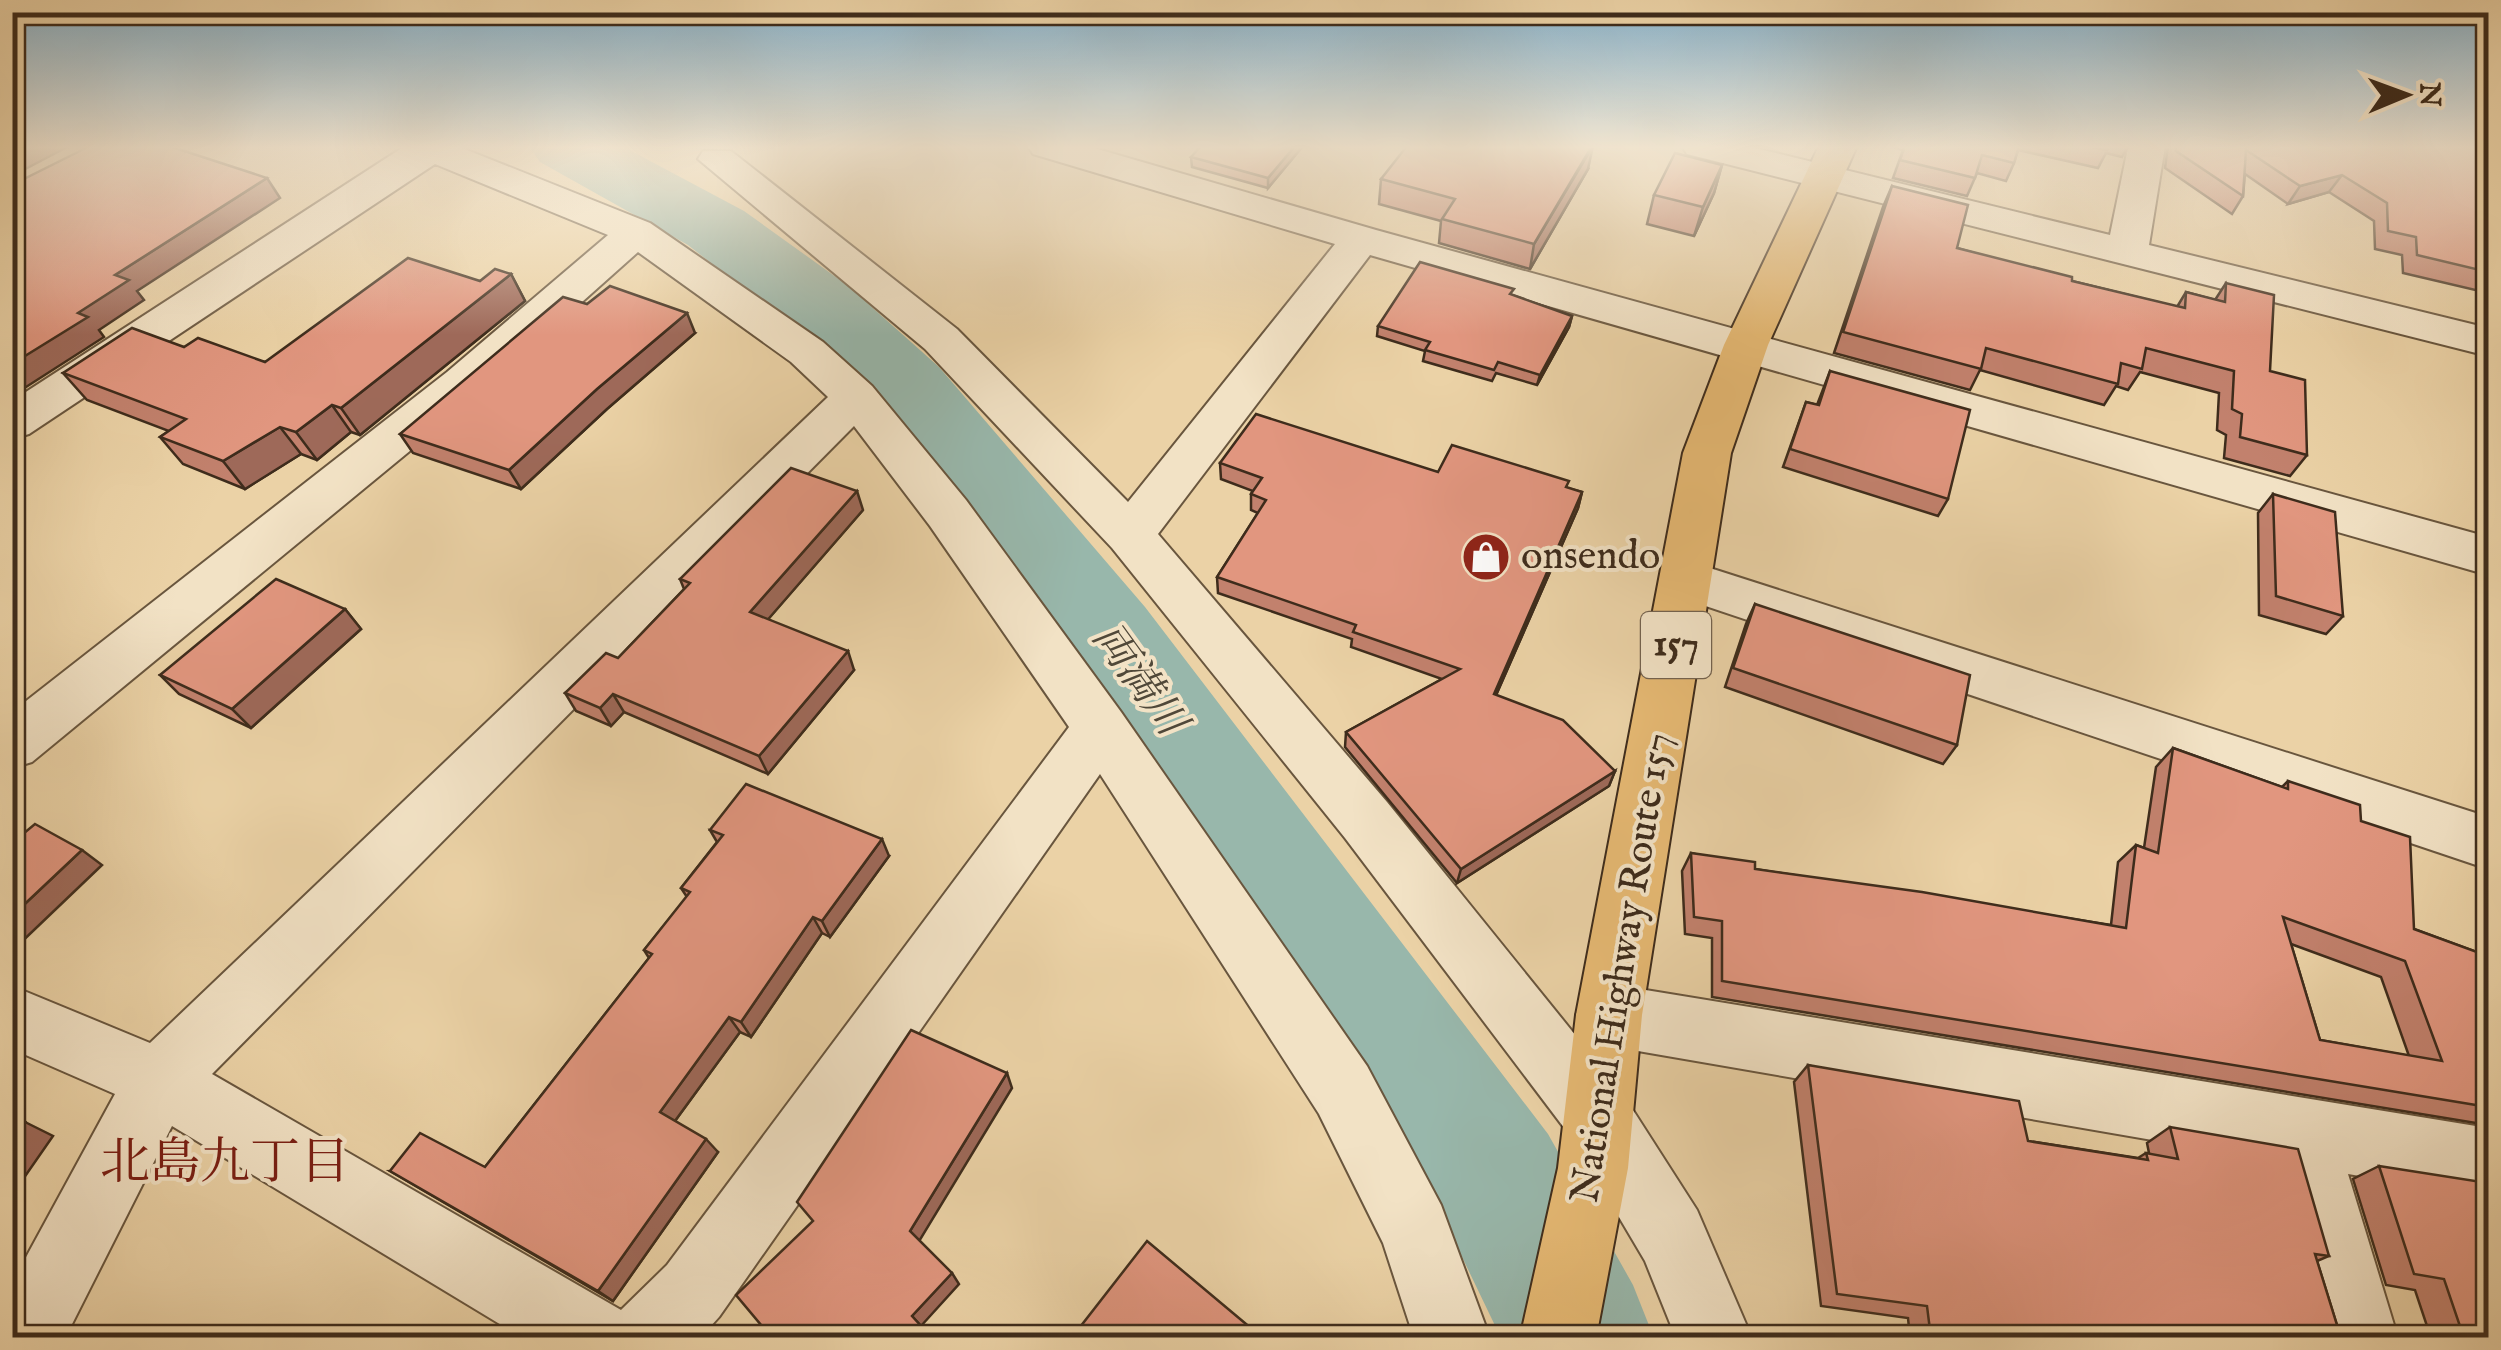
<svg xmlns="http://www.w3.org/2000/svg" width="2501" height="1350" viewBox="0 0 2501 1350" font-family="'IM FELL English','Noto Serif JP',serif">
	<rect width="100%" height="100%" fill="#ebd2a6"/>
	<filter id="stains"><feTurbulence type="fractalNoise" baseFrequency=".002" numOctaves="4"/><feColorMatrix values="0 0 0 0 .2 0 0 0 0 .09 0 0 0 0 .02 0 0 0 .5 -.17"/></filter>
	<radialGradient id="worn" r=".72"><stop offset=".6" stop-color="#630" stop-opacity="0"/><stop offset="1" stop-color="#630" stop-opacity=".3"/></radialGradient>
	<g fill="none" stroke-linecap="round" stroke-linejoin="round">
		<path fill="#98b7ab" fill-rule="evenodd" d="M529,146H622L744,211L847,285L939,367L1145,607L1548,1134L1633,1285L1654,1338H1501L1450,1232L1071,665L875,409L787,323L688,245L540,162Z"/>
		<g stroke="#69563e" stroke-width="4">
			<g id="minor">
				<path d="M405,146H457L650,223L823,342L872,386L966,500L1121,712L1367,1066L1441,1205L1490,1338H1414L1383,1243L1319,1114L1100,774L719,1317L700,1338H523L172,1126L65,1338H12V1283L115,1094L12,1049V986L150,1043L828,397L791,362L638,252L479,394L32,762L12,768V712L447,372L608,235L435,164L29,434L12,439V401ZM854,426L930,526L1069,727L667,1265L621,1310L212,1074Z"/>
				<path d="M1028,146H1087L1376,230L2488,537V575L1370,255L1158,534L1387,802L1622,1093L1697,1210L1752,1338H1676L1645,1261L1574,1141L1345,838L1112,548L925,349L698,159L703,151H731L957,329L1128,502L1335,244L1033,154Z"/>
				<path d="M1682,146H1747L2110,235L2128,148L2165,146L2149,245L2488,328V356L1687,154Z"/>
				<path d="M1688,561L2488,817V869L1670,594L1662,580L1670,566Z"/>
				<path d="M1609,984L2488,1128V1198L2348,1174L2398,1338H2322L2274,1161L1609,1046L1586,1037L1576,1015L1586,993Z"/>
			</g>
		</g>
		<g stroke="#3e2c1c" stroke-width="4">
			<path id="highway" d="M1819,146H1857L1768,345L1731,453L1642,1015L1628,1168L1596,1338H1520L1558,1168L1576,1015L1683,453L1724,345Z"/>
		</g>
		<use href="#minor" fill="#f2e2c5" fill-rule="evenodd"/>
		<use href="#highway" fill="#e6b973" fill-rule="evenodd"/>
	</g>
	<g fill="#c2816d" stroke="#3e2c1c" stroke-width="2.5" fill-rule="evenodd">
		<path d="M1303,146L1268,188L1192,167L1191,157Z"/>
		<path d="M1893,146H2128L2122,157L2106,153L2098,168L2018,150L2014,163L2006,181L1977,173L1967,196L1893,178L1903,150L1892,147Z"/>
		<path d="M2168,146H2488V293L2403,273L2402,255L2375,249L2374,221L2329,192L2288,204L2245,174L2243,196L2232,214L2165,168Z"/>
		<path d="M1722,165L1714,193L1694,236L1647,224L1654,195Z"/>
		<path d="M1588,169L1530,269L1439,243L1441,221L1379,204L1381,179Z"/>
		<path d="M1892,186L1957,248L2072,281L2177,307L2186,292L2215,300L2226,283L2270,371L2307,455L2290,476L2224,458L2226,435L2217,430L2219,393L2140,372L2128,390L2116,386L2104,405L1980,370L1970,390L1834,353L1883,207Z"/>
		<path d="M511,274L525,301L360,435L351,432L317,460L301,454L245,489L183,464L160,437L169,431L87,400L63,373L184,347L265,362L480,281Z"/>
		<path d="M1512,295L1572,316L1569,327L1537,385L1496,373L1492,381L1423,361L1425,351L1377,336L1378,326Z"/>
		<path d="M587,304L695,333L607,409L521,489L413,453L400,434Z"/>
		<path d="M1830,371L1948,499L1938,516L1783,467L1806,402L1817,405Z"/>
		<path d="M1220,463L1438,472L1567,488L1582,492L1578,508L1496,695L1615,771L1609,786L1457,883L1345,747L1346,732L1442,679L1351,647L1352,639L1218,593L1217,577L1258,513L1251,510V494L1253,491L1221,479Z"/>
		<path d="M2273,494L2343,616L2326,634L2259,615L2258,513Z"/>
		<path d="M863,510L768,619L854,670L768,774L624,712L611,726L576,711L565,693L618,658L684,589L680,579Z"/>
		<path d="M1755,604L1957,745L1943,764L1725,687L1746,624Z"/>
		<path d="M345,609L361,629L251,728L179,694L160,675Z"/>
		<path d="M2173,748L2282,787L2288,781L2361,821L2414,929L2488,956V1125L1712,997V938L1685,934L1682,871L1691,853L1755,869L2111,925L2118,862L2136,845L2144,848L2156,767ZM2291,944L2381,977L2409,1056L2320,1040Z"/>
		<path d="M710,830L889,856L830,937L822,933L751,1037L740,1032L675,1121L718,1152L613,1301L390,1171L485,1167L649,958L644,950L687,897L681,888L717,842Z"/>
		<path d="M1808,1065L2028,1141L2138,1158L2146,1153H2149L2147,1143L2170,1127L2329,1256L2317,1261L2341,1338H1910L1908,1318L1821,1306L1794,1082Z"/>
		<path d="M2379,1166L2488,1338H2431L2415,1290L2386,1285L2353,1179Z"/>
	</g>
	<g fill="#9e6959" stroke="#3e2c1c" stroke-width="2.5">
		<path d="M17,146H69L12,176V148Z"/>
		<path d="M1295,146H1303L1268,188V178Z"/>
		<path d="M1593,146L1588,169L1530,269L1534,244Z"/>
		<path d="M1722,165L1714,193L1694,236L1703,207Z"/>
		<path d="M2342,175L2329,192L2288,204L2300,186Z"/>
		<path d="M267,178L280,198L137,291L144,300L99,330L104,337L12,396V364L78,313L115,275Z"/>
		<path d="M511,274L525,301L360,435L341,408Z"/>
		<path d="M687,313L695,333L607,409L521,489L509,470L597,389Z"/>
		<path d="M1572,316L1569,327L1537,385L1540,375Z"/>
		<path d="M332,405L351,432L317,460L296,432Z"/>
		<path d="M280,427L301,454L245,489L223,461Z"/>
		<path d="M857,491L863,510L758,631L750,612Z"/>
		<path d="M1582,492L1578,508L1490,709L1494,694Z"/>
		<path d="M345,609L361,629L251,728L232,709Z"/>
		<path d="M848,651L854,670L768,774L759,756Z"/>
		<path d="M613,694L624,712L611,726L600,708Z"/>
		<path d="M1615,771L1609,786L1457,883L1461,869Z"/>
		<path d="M882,839L889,856L830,937L822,921Z"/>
		<path d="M82,850L102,865L12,951V916Z"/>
		<path d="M813,917L822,933L751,1037L741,1022Z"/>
		<path d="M729,1017L740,1032L672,1125L660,1112Z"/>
		<path d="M1007,1073L1012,1088L918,1243L910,1231Z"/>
		<path d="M25,1122L53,1136L12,1195V1140Z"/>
		<path d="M706,1139L718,1152L613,1301L598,1291Z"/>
		<path d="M952,1273L959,1284L921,1326L912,1316Z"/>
	</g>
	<g fill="#e1967f" stroke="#3e2c1c" stroke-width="2.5" fill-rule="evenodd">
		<path d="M90,146H169L267,178L115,275L129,280L78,313L88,317L12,364V185Z"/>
		<path d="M1201,146H1295L1268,178L1191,157Z"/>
		<path d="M1407,146H1592L1534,244L1442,219L1455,199L1381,179Z"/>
		<path d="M1905,146H2019L2014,163L1982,155L1975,178L1900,160Z"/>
		<path d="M2087,146H2108L2107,150Z"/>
		<path d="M2176,146H2488V272L2417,255L2416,237L2388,231L2387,203L2342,175L2300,186L2246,150L2243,196L2176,151Z"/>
		<path d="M1675,153L1722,165L1703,207L1654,195Z"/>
		<path d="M1892,186L1968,205L1957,248L2072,277V281L2185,308L2186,292L2225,302L2226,283L2274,295L2270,371L2305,380L2307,455L2240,437L2242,414L2232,409L2234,371L2146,348L2142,369L2121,363L2118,384L1986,348L1981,369L1843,332Z"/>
		<path d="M408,258L480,281L495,269L511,274L341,408L332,405L296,432L280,427L223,461L160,437L186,419L63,373L132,328L184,347L198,338L265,362Z"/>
		<path d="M1420,262L1514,289L1510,294L1572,316L1540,375L1498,362L1494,370L1425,350L1430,342L1378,326Z"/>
		<path d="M610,286L687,313L597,389L509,470L400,434L563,297L587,304Z"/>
		<path d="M1830,371L1970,410L1948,499L1790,449L1806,402L1819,405Z"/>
		<path d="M1256,414L1438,472L1452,445L1569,481L1566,487L1582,492L1494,694L1563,720L1615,771L1461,869L1346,732L1460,669L1353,632L1356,625L1217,577L1266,500L1251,494L1262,478L1220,463Z"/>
		<path d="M791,468L857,491L750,612L848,651L759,756L613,694L600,708L565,693L606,653L618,658L690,583L680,579Z"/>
		<path d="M2273,494L2335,512L2343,616L2276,596Z"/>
		<path d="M276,579L345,609L232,709L160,675Z"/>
		<path d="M1755,604L1970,675L1957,745L1733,668Z"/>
		<path d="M2173,748L2288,789V781L2360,805L2361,821L2410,837L2414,929L2488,956V1107L1722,981V921L1694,917L1691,853L1755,862V869L1922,892L2126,928L2136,845L2158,853ZM2283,917L2405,961L2442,1061L2320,1040Z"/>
		<path d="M746,784L882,839L822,921L813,917L741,1022L729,1017L660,1112L706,1139L598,1291L390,1171L420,1133L485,1167L652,954L644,950L690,892L681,888L723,835L710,830Z"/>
		<path d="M35,824L82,850L12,916V843Z"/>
		<path d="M911,1030L1007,1073L910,1231L952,1273L912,1316L932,1338H772L736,1295L813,1221L797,1202Z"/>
		<path d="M1808,1065L2019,1101L2028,1141L2148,1160L2146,1153L2178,1159L2170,1127L2298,1149L2329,1256L2315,1254L2341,1338H1931L1927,1306L1837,1294Z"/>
		<path d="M12,1121L25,1122L12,1140Z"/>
		<path d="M2379,1166L2488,1183V1338H2464L2444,1279L2414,1274Z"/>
		<path d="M1147,1241L1252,1329L1245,1338H1084L1077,1331Z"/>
	</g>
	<linearGradient id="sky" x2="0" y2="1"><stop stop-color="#88b5d0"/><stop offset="0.44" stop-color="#f6ebd7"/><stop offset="1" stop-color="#f6ebd7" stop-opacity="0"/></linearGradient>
	<rect width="2501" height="335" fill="url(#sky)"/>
	<defs>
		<g id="shop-disc" transform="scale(2.5)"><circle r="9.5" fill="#8f2418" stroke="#f2e2c5"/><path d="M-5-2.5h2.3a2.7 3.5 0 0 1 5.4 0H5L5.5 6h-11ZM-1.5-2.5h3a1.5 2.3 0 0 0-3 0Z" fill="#fff"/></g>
	</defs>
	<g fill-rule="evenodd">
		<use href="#shop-disc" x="1486" y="557"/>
	</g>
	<g text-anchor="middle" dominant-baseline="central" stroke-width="8" stroke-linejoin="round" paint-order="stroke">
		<rect fill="#f2e2c5" stroke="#74634f" stroke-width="2.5" x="1641" y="612" width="70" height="66" rx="8"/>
		<g font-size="38" font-weight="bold" fill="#3e2c1c">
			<text x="1676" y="645">157</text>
		</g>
		<g font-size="40" fill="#3e2c1c" stroke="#f2e2c5" text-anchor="start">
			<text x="1521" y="557">onsendo</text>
		</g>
		<g font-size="40" fill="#3e2c1c" stroke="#f2e2c5">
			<text transform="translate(1623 968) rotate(-81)">National Highway Route 157</text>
		</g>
		<g font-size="42" font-style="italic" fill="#504839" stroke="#f2e2c5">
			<text transform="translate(1138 680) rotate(54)">両満川</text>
		</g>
		<g font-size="50" fill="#7a1f14" stroke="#f2e2c5">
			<text x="225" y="1164">北島九丁目</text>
		</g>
	</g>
	<rect width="2501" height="1350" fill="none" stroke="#ebd2a6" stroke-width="50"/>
	<rect x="15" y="15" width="2471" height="1320" fill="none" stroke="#3e2c1c" stroke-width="5"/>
	<rect x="25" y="25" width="2451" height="1300" fill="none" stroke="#3e2c1c" stroke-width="2.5"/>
	<g transform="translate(2406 95) rotate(89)" stroke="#f2e2c5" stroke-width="8" paint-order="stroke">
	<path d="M0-8L18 38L0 25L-18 38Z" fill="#3e2c1c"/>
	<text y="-15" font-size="28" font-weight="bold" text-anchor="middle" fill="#3e2c1c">N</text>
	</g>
	<rect width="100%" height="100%" filter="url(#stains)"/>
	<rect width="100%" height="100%" fill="url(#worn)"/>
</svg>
